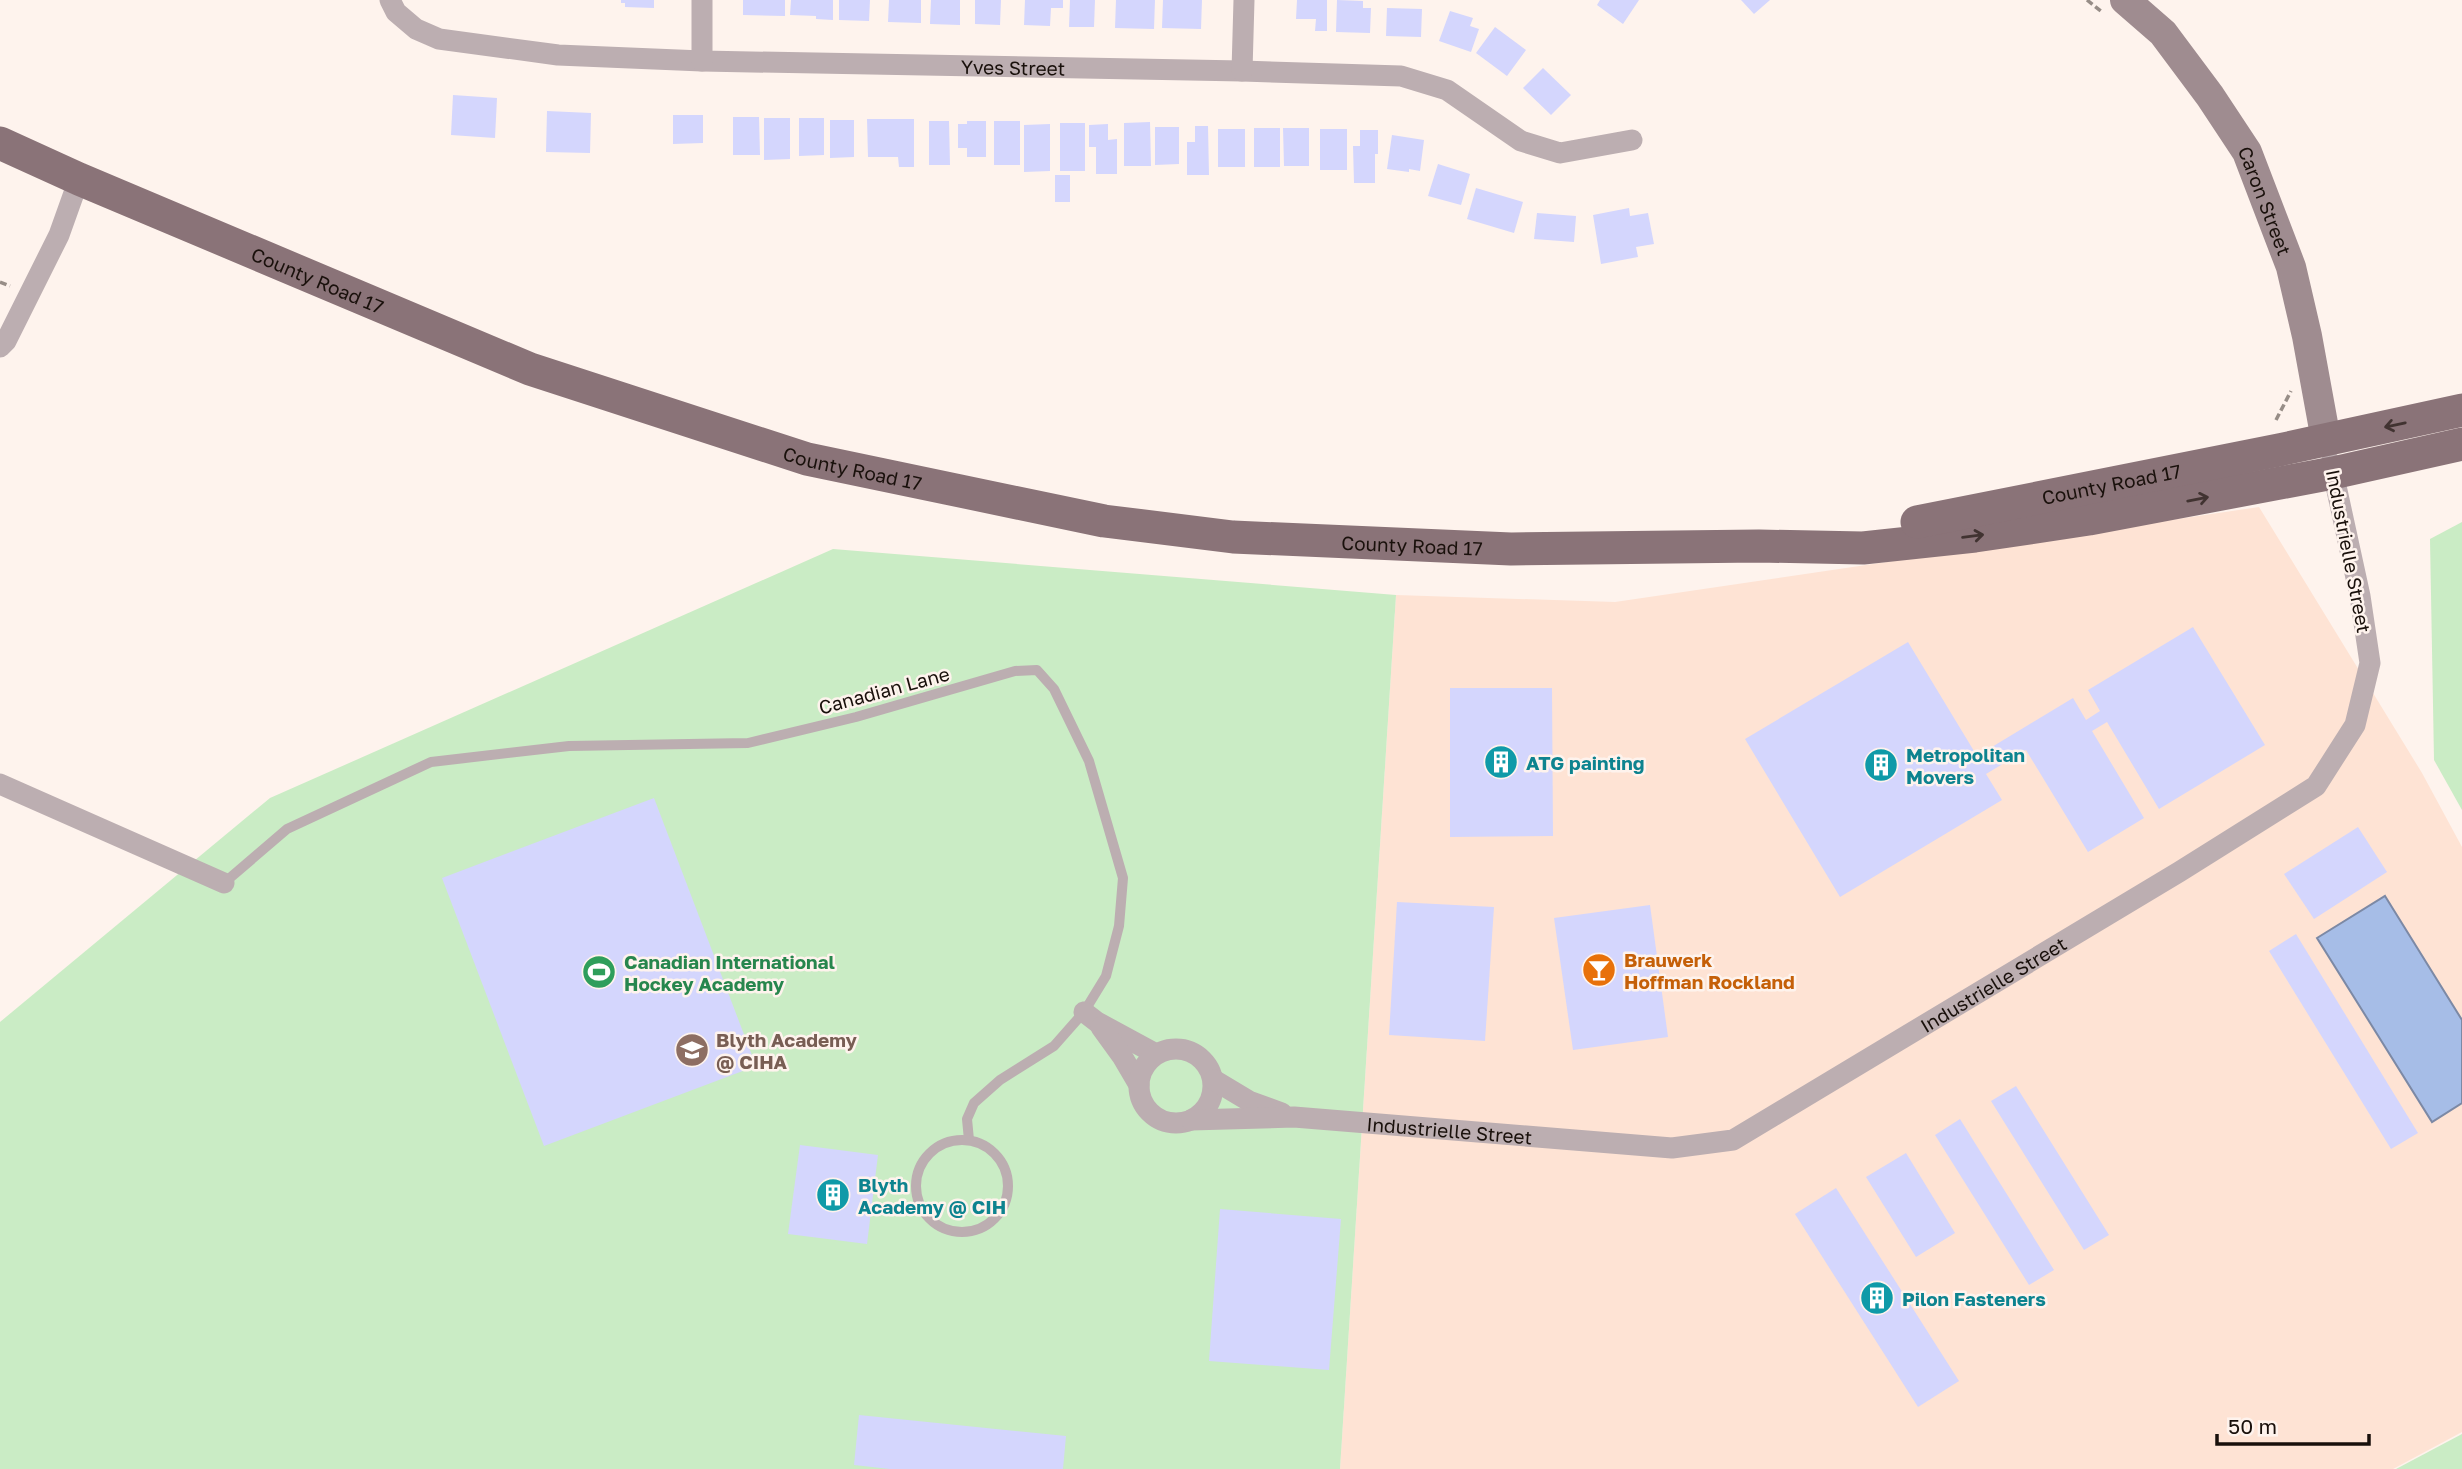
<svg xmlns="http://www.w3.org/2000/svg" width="2462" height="1469" viewBox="0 0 2462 1469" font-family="'Golos Text',sans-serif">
	<rect width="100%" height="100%" fill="#fef3ed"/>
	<path fill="#fee3d4" d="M2259,507L2422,773L2462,847V1432L2393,1469H1340L1396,595L1615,602Z"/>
	<g fill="#caecc5">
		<path d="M2462,522V810L2434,760L2430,539Z"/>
		<path d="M833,549L1396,595L1340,1469H0V1022L270,798Z"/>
		<path d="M2462,1434V1469H2396Z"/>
	</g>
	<path fill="#a6bde7" stroke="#7c89a5" stroke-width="2" d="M2385,896L2462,1020V1103L2432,1122L2317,938Z"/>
	<g fill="#d4d6fd">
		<path d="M621,0H654V8L625,7V3H621Z"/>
		<path d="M743,0H785V16L743,15Z"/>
		<path d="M791,0H833V20L816,19V16L790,15Z"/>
		<path d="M839,0H870L869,21L839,20Z"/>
		<path d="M889,0H921V23L888,22Z"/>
		<path d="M931,0H960V25L930,24Z"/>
		<path d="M975,0H1001L1000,25L975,24Z"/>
		<path d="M1025,0H1063V8H1051L1050,26L1024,25Z"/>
		<path d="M1070,0H1095L1094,27H1069Z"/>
		<path d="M1116,0H1155L1154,29L1115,28Z"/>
		<path d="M1163,0H1202L1201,29L1162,28Z"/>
		<path d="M1297,0H1327V31H1315L1316,19H1296Z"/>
		<path d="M1337,0L1363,1V8H1371L1370,33L1336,32Z"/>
		<path d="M1600,0H1639L1623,24L1597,5Z"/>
		<path d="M1741,0H1770L1754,14Z"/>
		<path d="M1387,8L1422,9L1421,37L1386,36Z"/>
		<path d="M1450,11L1473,18L1470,26L1479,29L1471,52L1439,41Z"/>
		<path d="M1495,27L1526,50L1507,76L1476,53Z"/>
		<path d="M1543,68L1571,95L1551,115L1523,88Z"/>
		<path d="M453,95L497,98L495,138L451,135Z"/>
		<path d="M547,111L591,113L590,153L546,152Z"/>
		<path d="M673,115H703V143L673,144Z"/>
		<path d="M733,117H759L760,155H733Z"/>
		<path d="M764,118H790V159L764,160Z"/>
		<path d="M799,118H824V155L799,156Z"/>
		<path d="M867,119H914V167H899L898,157H868Z"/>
		<path d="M830,120H854V157L830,158Z"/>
		<path d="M929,121H949L950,165H929Z"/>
		<path d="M967,121H986V157H967V148H958V124H967Z"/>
		<rect x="994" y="121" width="26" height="44"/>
		<path d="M1150,122L1151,166H1124V123Z"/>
		<rect x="1060" y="123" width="25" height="48"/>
		<path d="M1050,124V171L1024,172V125Z"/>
		<path d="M1108,124V140L1117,139V174H1096V147H1089V125Z"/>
		<path d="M1195,126H1208L1209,175H1187V142H1195Z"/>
		<path d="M1155,127H1179V164L1155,165Z"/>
		<rect x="1254" y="128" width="26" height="39"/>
		<path d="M1283,128H1309V166H1284Z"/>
		<rect x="1218" y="129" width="27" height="38"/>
		<rect x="1320" y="129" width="27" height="41"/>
		<path d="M1360,130H1378V154H1375V183H1354L1353,146H1360Z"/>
		<path d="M1392,135L1424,140L1420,171L1409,169V172L1387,169Z"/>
		<path d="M1438,164L1470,174L1461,205L1428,196Z"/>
		<rect x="1055" y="175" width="15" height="27"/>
		<path d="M1476,188L1523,202L1514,233L1467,219Z"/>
		<path d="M1629,208L1630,216L1648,213L1654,244L1636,247L1638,257L1601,264L1593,215Z"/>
		<path d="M1537,213L1576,216L1574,242L1534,239Z"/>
		<path d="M2193,627L2265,745L2159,809L2107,722L2092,731L2144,818L2088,852L2026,750L1986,774L2002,800L1840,897L1745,739L1908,642L1977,756L2073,698L2086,720L2100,711L2088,690Z"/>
		<path d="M1450,688H1552L1553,836L1450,837Z"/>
		<path d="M654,798L756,1066L544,1146L442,878Z"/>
		<path d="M2358,827L2387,872L2314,919L2284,874Z"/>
		<path d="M1397,902L1494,907L1485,1041L1389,1035Z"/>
		<path d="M1650,905L1668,1037L1573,1050L1554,918Z"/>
		<path d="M2296,934L2418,1133L2391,1149L2269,951Z"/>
		<path d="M2016,1086L2109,1235L2084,1250L1991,1101Z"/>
		<path d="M1960,1119L2054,1270L2029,1285L1935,1135Z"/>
		<path d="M800,1145L878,1155L867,1244L788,1234Z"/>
		<path d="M1906,1153L1955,1233L1916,1257L1866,1177Z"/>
		<path d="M1836,1188L1959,1381L1918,1407L1795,1214Z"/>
		<path d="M1220,1209L1341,1219L1329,1370L1209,1361Z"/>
		<path d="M859,1415L1066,1436L1063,1469H890L854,1465Z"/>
	</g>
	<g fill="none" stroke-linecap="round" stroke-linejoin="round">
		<g stroke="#978d87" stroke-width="3.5" stroke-dasharray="7 3.5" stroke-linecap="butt">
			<path d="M2087,0L2102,12"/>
			<path d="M0,282L10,286"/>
			<path d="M2276,420L2291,391"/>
		</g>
		<g stroke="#bcaeb1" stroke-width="10">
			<path d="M224,883L287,829L431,762L569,746L748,743L856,717L1015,671L1037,670L1054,689L1089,761L1123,878L1119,926L1106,976L1084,1012L1054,1046L1000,1080L974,1103L967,1119L969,1140"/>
			<circle cx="962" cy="1186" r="46"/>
		</g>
		<g stroke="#bcaeb1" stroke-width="21">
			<path id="s1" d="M390,0L396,12L416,29L439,39L558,55L702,61L1242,71L1401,76L1447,90L1521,141L1560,153L1632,140"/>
			<path d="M702,61V0"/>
			<path d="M1242,71L1244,0"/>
			<path d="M0,347L6,341L59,235L79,179"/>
			<path d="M0,784L224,883"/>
			<path d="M1084,1012L1097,1022L1156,1054"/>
			<path d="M1101,1027L1122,1056L1139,1085"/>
			<circle cx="1176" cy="1086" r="37"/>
			<path d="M1214,1080L1249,1101L1282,1113"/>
			<path id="s2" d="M1191,1120L1294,1117L1672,1148L1733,1140L2179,872L2316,786L2355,725L2370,663L2360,596L2331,463"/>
		</g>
		<path stroke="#9f8c90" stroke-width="30" id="s3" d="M2125,0L2163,33L2210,96L2247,152L2291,267L2307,336L2326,440"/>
		<g stroke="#8a7378" stroke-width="33">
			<path id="s4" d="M0,143L79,179L530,369L807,459L1104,521L1233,537L1511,549L1759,546L1863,548L1975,536L2089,519L2333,473L2462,444"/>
			<path id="s5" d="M1917,522L2279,450L2462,410"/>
		</g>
	</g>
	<defs><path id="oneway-shaft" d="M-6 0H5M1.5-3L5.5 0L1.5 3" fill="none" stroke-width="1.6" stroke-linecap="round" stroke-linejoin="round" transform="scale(1.75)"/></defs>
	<g stroke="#413331">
		<use href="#oneway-shaft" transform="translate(2395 425) rotate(168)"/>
		<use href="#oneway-shaft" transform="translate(2198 499) rotate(-11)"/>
		<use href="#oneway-shaft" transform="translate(1973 536) rotate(-7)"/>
	</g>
	<defs>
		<g id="building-disc" transform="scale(1.75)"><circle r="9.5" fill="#0f9aa8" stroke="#fef3ed"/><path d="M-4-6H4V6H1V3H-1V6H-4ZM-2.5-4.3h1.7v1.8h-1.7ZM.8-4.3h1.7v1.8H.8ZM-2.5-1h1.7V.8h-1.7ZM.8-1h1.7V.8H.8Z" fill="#fff"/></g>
		<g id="bar-disc" transform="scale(1.75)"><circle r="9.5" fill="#e8710a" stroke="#fef3ed"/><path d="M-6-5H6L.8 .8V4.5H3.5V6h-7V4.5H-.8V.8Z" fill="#fff"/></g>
		<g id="stadium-disc" transform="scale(1.75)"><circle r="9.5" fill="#2e9e5b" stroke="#fef3ed"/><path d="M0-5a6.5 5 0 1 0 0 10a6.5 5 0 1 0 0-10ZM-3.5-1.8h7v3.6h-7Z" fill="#fff"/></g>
		<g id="school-disc" transform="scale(1.75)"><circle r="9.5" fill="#8d6e63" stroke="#fef3ed"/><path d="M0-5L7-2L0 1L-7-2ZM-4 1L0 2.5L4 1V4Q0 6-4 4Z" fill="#fff"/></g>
	</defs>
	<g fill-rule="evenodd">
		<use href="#building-disc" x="1501" y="762"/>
		<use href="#building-disc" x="1881" y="765"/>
		<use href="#bar-disc" x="1599" y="970"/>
		<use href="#stadium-disc" x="599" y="972"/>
		<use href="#school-disc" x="692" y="1050"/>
		<use href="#building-disc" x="833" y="1195"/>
		<use href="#building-disc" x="1877" y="1298"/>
	</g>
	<g text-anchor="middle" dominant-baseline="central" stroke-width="5" stroke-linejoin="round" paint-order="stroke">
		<g font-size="19" fill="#19100b" stroke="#fef3ed">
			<text stroke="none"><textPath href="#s1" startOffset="640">Yves Street</textPath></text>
			<text stroke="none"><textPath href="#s3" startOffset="248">Caron Street</textPath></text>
			<text stroke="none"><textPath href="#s4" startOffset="346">County Road 17</textPath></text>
			<text stroke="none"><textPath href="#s4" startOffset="914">County Road 17</textPath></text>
			<text stroke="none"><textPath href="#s5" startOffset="198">County Road 17</textPath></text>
			<text stroke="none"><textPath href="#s4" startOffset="1480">County Road 17</textPath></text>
			<text transform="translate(2349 551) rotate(79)">Industrielle Street</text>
			<text transform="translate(884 690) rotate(-15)">Canadian Lane</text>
			<text stroke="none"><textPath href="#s2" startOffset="847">Industrielle Street</textPath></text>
			<text stroke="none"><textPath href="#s2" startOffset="259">Industrielle Street</textPath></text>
		</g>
		<g font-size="19" font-weight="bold" fill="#0d838f" stroke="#fef3ed" text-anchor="start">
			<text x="1906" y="754">Metropolitan<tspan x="1906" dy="22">Movers</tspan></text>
			<text x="1526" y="762">ATG painting</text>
			<text x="858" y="1184">Blyth<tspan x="858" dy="22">Academy @ CIH</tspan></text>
			<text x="1902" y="1298">Pilon Fasteners</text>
		</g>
		<g font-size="19" font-weight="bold" fill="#c56008" stroke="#fef3ed" text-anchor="start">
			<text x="1624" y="959">Brauwerk<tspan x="1624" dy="22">Hoffman Rockland</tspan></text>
		</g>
		<g font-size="19" font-weight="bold" fill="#27864d" stroke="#fef3ed" text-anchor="start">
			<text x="624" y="961">Canadian International<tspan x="624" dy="22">Hockey Academy</tspan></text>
		</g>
		<g font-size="19" font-weight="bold" fill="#785e54" stroke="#fef3ed" text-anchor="start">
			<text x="716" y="1039">Blyth Academy<tspan x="716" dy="22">@ CIHA</tspan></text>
		</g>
	</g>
	<path d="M2217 1434v10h152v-10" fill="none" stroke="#19100b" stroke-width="3.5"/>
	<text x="2228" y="1434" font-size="21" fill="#19100b" stroke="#fef3ed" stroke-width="5" paint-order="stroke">50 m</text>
</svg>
